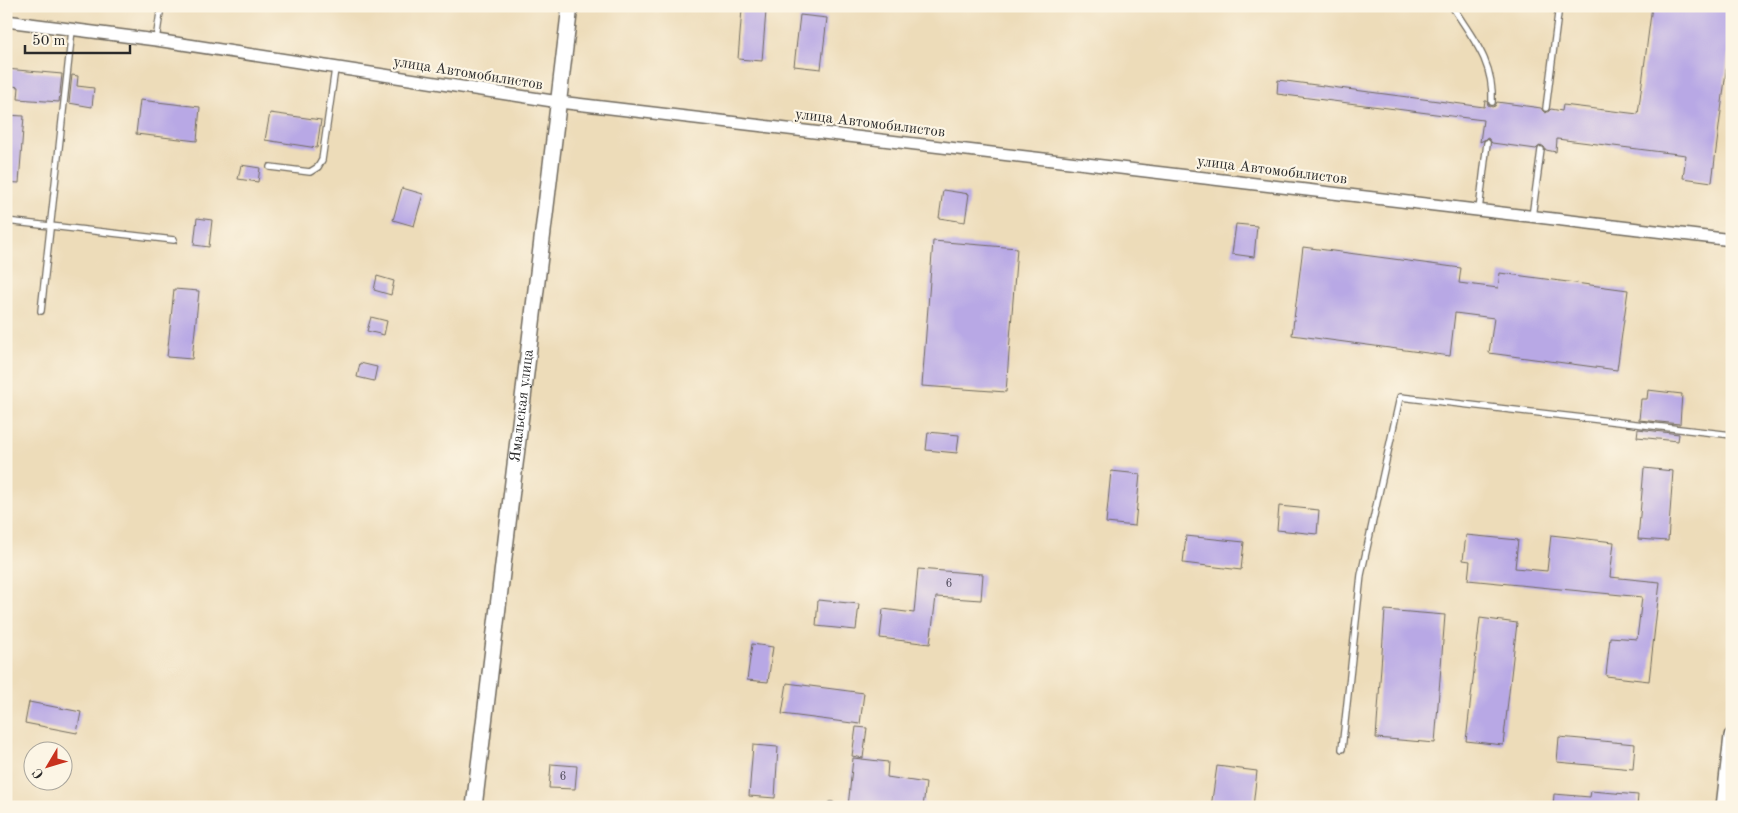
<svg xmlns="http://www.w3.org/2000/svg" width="1738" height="813" viewBox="0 0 1738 813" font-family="'Old Standard TT',serif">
	<rect width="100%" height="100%" fill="#fcf5e5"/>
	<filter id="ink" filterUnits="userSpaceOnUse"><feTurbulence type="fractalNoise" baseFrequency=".02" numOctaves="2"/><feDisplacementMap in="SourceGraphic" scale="10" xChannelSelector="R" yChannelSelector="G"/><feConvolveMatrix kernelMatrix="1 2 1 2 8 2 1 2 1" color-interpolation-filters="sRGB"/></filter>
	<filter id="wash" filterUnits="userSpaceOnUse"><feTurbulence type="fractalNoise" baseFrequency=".0096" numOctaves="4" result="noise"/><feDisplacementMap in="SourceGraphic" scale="20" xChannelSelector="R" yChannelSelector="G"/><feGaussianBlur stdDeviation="1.12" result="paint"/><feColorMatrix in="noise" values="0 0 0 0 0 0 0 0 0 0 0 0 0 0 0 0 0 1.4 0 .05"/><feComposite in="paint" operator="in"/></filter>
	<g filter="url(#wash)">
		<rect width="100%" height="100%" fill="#eddcb9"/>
		<g id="blocks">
			<g fill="#b8a8e5">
				<path d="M1652,6H1732V24L1712,182L1683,178L1686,155L1557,139L1556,152L1546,150L1544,147L1541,145L1536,149L1492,143L1488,138L1480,142L1483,120L1277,94L1278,80L1484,107L1485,101H1487L1488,105L1492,107L1495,106L1497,102L1541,108L1543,111L1546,113L1551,109L1562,111L1563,105L1638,114Z"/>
				<path d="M742,9L766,11L762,61L738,59Z"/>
				<path d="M800,15L827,18L821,69L794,66Z"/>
				<path d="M6,69L62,74L59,102L18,99L19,87L6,85Z"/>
				<path d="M72,75L78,76L77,86L94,88L92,107L69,103Z"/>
				<path d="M140,100L200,107L197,141L136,134Z"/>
				<path d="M270,113L321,120L317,148L265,140Z"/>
				<path d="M6,115L24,116L19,183L6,182Z"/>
				<path d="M241,165L260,168L258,182L238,179Z"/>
				<path d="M402,188L423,194L414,226L393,220Z"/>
				<path d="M943,190L969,194L965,222L939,218Z"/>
				<path d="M197,218L212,220L209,247L194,245Z"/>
				<path d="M1236,224L1257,226L1254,257L1232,254Z"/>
				<path d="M933,241L1017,248L1006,392L922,386Z"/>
				<path d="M1303,247L1461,268L1459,283L1498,288L1500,273L1628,290L1617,370L1489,353L1494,318L1455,313L1450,356L1292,335Z"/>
				<path d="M377,276L394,281L391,295L374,290Z"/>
				<path d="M174,289L199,291L192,359L167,357Z"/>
				<path d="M371,317L387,321L384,335L367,331Z"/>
				<path d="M360,363L377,367L374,381L357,377Z"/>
				<path d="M1648,390L1682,394L1680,424L1639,420L1641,399H1647Z"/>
				<path d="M1638,429L1679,434L1678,441L1637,437Z"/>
				<path d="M928,432L959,435L957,453L926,450Z"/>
				<path d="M1644,468L1673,471L1668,541L1638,539Z"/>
				<path d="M1111,471L1140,474L1135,526L1106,523Z"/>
				<path d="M1279,506L1319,510L1317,534L1277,530Z"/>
				<path d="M1466,535L1518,540L1515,568L1547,571L1551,535L1614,542L1610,577L1660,582L1649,681L1606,676L1610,637L1637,639L1642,597L1468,580L1470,561L1463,560Z"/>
				<path d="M1186,536L1244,542L1241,570L1183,563Z"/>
				<path d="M918,569L983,574L981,600L936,597L930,644L880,638L883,609L914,613Z"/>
				<path d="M818,600L859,604L856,630L816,626Z"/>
				<path d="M1385,610L1445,615L1435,743L1376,738Z"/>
				<path d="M1480,618L1517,623L1503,745L1466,741Z"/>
				<path d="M752,644L773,647L768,682L747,680Z"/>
				<path d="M787,683L864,693L860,724L782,714Z"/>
				<path d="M29,702L81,712L77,733L25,723Z"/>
				<path d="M856,727L867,728L863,758L852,756Z"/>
				<path d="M1559,737L1635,744L1633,769L1557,762Z"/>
				<path d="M753,745L778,747L775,798L749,796Z"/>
				<path d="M853,758L888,762L887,777L926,783L923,807H848Z"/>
				<path d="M551,764L577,766L575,789L549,788Z"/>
				<path d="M1217,766L1257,771L1253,807H1211Z"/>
				<path d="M1591,791L1638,795L1637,807H1553L1554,794L1590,797Z"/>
			</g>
		</g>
	</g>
	<g filter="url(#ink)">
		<use href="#blocks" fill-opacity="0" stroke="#6f695d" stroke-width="1"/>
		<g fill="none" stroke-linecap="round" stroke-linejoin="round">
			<g stroke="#6f695d" stroke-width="8">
				<g id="lane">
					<path d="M1452,6C1473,39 1494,62 1492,102"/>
					<path d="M156,40L161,6"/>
					<path d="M1546,108L1559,6"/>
					<path d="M270,167L310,172L318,167L322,160L335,69"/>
					<path d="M1479,210L1487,143"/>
					<path d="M1532,217L1541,150"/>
					<path d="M6,221L174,240"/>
					<path d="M41,311L72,30"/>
					<path d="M1342,749L1361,575L1400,397L1732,435"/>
					<path d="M831,807V805"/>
				</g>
			</g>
			<g stroke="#6f695d" stroke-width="14">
				<path id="street" d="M6,21L156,40L559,102L1732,240"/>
			</g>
			<g stroke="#6f695d" stroke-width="18">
				<g id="secondary">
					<path id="s1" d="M474,807L570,6"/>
					<path d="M1724,807L1732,736"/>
				</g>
			</g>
			<use href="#lane" stroke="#fff" stroke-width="5.5"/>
			<use href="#street" stroke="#fff" stroke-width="11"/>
			<use href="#secondary" stroke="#fff" stroke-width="15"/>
		</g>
	</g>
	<g text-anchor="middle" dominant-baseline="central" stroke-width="4.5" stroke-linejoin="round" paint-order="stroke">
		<g font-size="12" fill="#4e4a5a">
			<text x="949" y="584">6</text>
			<text x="563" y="777">6</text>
		</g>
		<g font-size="15" fill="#2b2b2b" stroke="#fcf5e5">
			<text transform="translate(468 74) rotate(9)">улица Автомобилистов</text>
			<text transform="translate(870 124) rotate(7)">улица Автомобилистов</text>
			<text transform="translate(1272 171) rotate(7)">улица Автомобилистов</text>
			<text stroke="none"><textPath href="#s1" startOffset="404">Ямальская улица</textPath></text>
		</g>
	</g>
	<rect width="1738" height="813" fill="none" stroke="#fcf5e5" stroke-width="25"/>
	<g transform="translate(48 766) rotate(232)"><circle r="24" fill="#fcf5e5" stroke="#a8a49b"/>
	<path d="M0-4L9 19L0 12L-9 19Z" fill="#c8321e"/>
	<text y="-8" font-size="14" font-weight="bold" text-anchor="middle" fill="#2b2b2b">С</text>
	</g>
	<path d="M25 45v8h105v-8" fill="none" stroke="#2b2b2b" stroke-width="2.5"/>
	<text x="32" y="45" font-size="15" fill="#2b2b2b" stroke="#fcf5e5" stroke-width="4" paint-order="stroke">50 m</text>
</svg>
